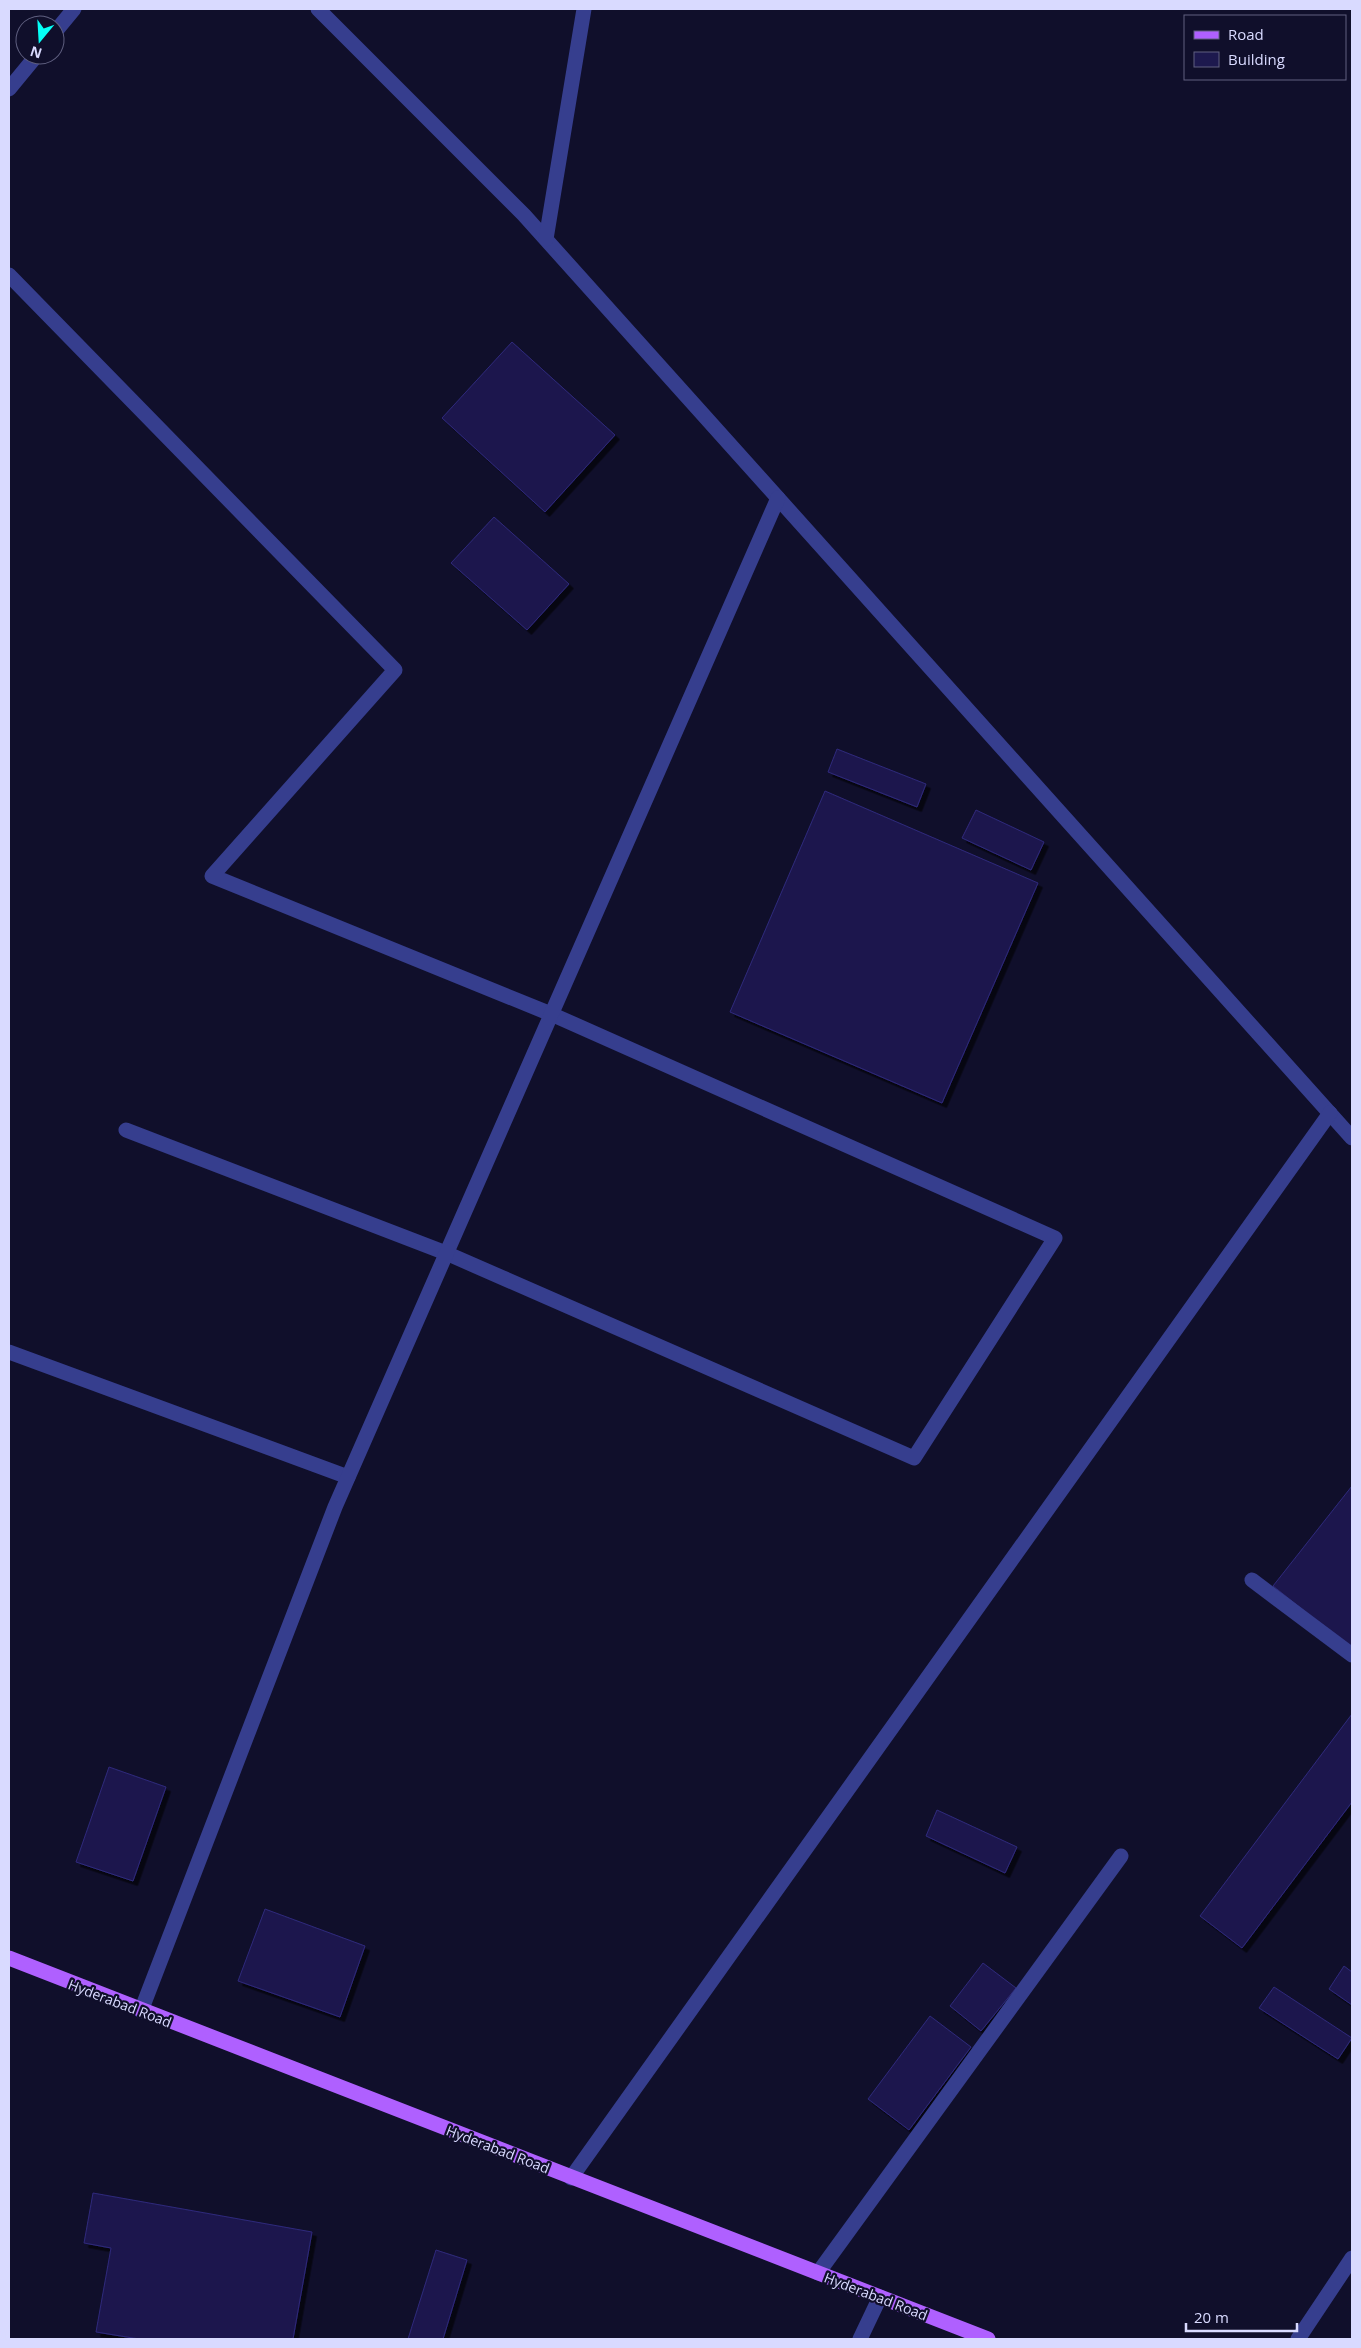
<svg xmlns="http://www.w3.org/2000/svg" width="1361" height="2348" viewBox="0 0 1361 2348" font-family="'Open Sans',sans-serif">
	<defs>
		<filter id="shadow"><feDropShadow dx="4.5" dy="4.5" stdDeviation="0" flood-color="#0009"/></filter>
	</defs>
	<rect width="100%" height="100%" fill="#100f2b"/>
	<g fill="#1d194e" stroke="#2f297c" filter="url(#shadow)">
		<path d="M512,342L615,435L545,512L442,418Z"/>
		<path d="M494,517L569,584L527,630L451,563Z"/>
		<path d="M837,749L926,784L917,807L828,772Z"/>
		<path d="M825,791L1038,883L942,1103L730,1012Z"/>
		<path d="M976,810L1044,842L1031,870L962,838Z"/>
		<path d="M1352,1486V1649L1273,1586Z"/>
		<path d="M1352,1714V1802L1242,1948L1200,1916Z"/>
		<path d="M109,1767L166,1787L133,1881L76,1862Z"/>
		<path d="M937,1810L1017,1847L1005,1873L926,1836Z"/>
		<path d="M265,1909L365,1946L340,2017L238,1981Z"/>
		<path d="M983,1963L1016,1988L981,2031L950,2006Z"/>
		<path d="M1344,1966L1352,1972V2005L1329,1989Z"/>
		<path d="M1274,1987L1352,2038L1338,2059L1259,2008Z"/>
		<path d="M930,2016L971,2047L909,2130L868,2099Z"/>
		<path d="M93,2193L312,2232L293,2339H139L96,2332L111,2248L84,2243Z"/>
		<path d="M436,2250L467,2260L443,2339H408Z"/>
	</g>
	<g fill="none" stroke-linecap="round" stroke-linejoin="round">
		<path stroke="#363e8e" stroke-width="15" d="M818,2273L1121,1856"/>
		<g stroke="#363e8e" stroke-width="15">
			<path d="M318,9L524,215L1352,1138"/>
			<path d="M55,32L74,9"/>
			<path d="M9,89L37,55"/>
			<path d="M546,239L584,9"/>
			<path d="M9,275L395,670L212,876L551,1014L1055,1238L914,1458L446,1253L126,1130"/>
			<path d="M9,1352L348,1477"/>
			<path d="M1252,1580L1352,1655"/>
			<path d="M141,2011L335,1507L778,498"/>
			<path d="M571,2178L1330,1113"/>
			<path d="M860,2339L880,2297"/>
			<path d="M1298,2339L1352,2258"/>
		</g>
		<path stroke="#af60ff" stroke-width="15" d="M9,1958L988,2339"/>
	</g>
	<g text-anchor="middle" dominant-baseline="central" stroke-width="4.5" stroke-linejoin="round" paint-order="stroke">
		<g font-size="14" fill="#d9daff" stroke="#100f2b">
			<text transform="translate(120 2003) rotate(21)">Hyderabad Road</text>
			<text transform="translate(498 2149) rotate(21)">Hyderabad Road</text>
			<text transform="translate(876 2296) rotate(21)">Hyderabad Road</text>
		</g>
	</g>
	<rect width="1361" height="2348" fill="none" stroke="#d9daff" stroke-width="20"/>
	<rect x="1184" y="15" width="162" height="65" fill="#100f2b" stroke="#606080"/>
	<rect x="1194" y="31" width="25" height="8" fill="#af60ff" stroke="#606080"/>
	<text x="1228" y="40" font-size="15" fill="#d9daff">Road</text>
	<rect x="1194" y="52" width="25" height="15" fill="#1d194e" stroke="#606080"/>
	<text x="1228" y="65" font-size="15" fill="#d9daff">Building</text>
	<g transform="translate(40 40) rotate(198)"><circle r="24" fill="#100f2b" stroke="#606080"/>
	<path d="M0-4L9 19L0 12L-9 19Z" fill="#05fff7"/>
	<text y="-8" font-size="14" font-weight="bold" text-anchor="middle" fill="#d9daff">N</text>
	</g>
	<path d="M1186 2323v8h111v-8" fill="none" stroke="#d9daff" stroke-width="2.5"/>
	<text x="1194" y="2323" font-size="15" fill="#d9daff" stroke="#100f2b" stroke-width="4" paint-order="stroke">20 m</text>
</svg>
